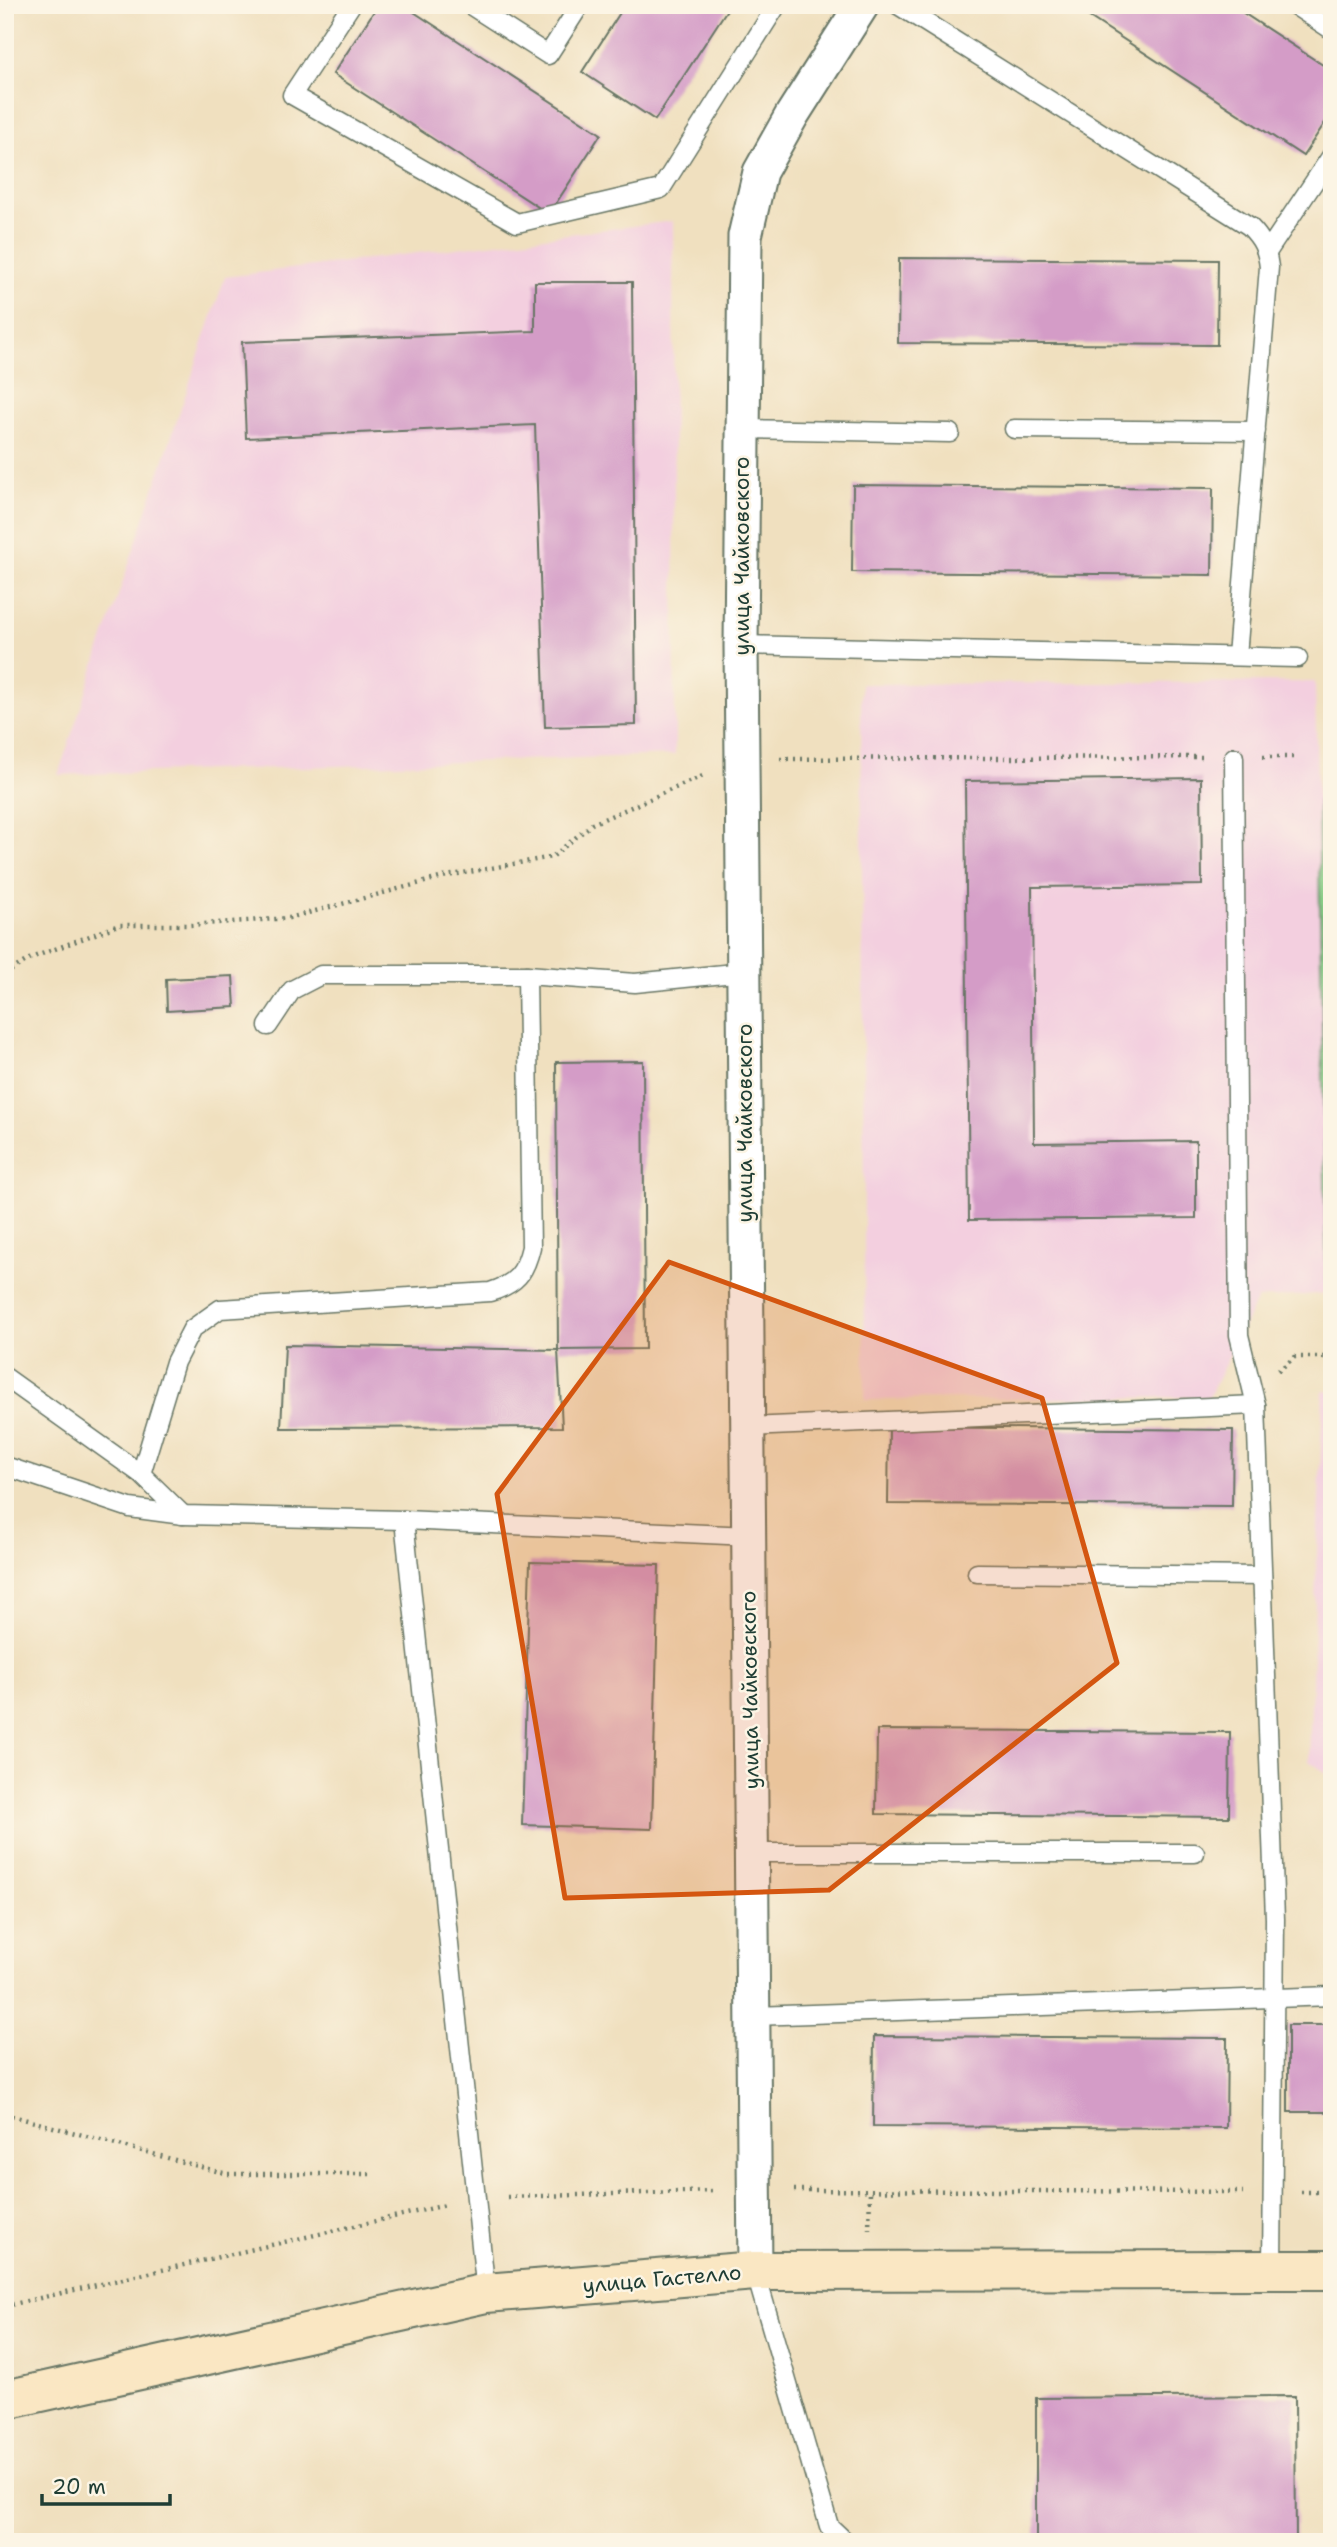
<svg xmlns="http://www.w3.org/2000/svg" width="1337" height="2547" viewBox="0 0 1337 2547" font-family="'Shantell Sans',sans-serif">
	<rect width="100%" height="100%" fill="#fcf5e5"/>
	<filter id="ink" filterUnits="userSpaceOnUse"><feTurbulence type="fractalNoise" baseFrequency=".0143" numOctaves="2"/><feDisplacementMap in="SourceGraphic" scale="14" xChannelSelector="R" yChannelSelector="G"/><feConvolveMatrix kernelMatrix="1 2 1 2 8 2 1 2 1" color-interpolation-filters="sRGB"/></filter>
	<filter id="wash" filterUnits="userSpaceOnUse"><feTurbulence type="fractalNoise" baseFrequency=".00686" numOctaves="4" result="noise"/><feDisplacementMap in="SourceGraphic" scale="28" xChannelSelector="R" yChannelSelector="G"/><feGaussianBlur stdDeviation="1.57" result="paint"/><feColorMatrix in="noise" values="0 0 0 0 0 0 0 0 0 0 0 0 0 0 0 0 0 1.4 0 .05"/><feComposite in="paint" operator="in"/></filter>
	<g filter="url(#wash)">
		<rect width="100%" height="100%" fill="#f0e0bf"/>
		<g fill="#f3cfdf">
			<path d="M673,221L675,755L58,775L225,277Z"/>
			<path d="M1315,682L1327,1293L1257,1299L1209,1397L865,1400L861,684Z"/>
			<path d="M1323,1391H1332V1777L1309,1761Z"/>
		</g>
		<path fill="#8cd089" stroke="#56865e" stroke-width="2" d="M1318,801H1332V1293H1327Z"/>
		<g id="blocks">
			<g fill="#d49cc7">
				<path d="M378,5H403L601,134L549,214L333,74Z"/>
				<path d="M625,5H730L655,120L582,72Z"/>
				<path d="M1071,5H1231L1332,71V112L1303,156Z"/>
				<path d="M899,258L1218,260L1217,345L898,343Z"/>
				<path d="M535,282H632L636,725L545,727L535,425L246,438L242,342L535,331Z"/>
				<path d="M853,485L1213,488L1212,575L852,572Z"/>
				<path d="M1201,778L1202,885L1032,887L1034,1143L1196,1141V1218L969,1220L965,781Z"/>
				<path d="M233,976L235,1007L167,1011L166,979Z"/>
				<path d="M643,1061L645,1349L558,1350L556,1062Z"/>
				<path d="M285,1345L558,1350L562,1427L281,1428Z"/>
				<path d="M889,1427L1233,1430L1232,1506L888,1504Z"/>
				<path d="M530,1562L659,1565L652,1829L522,1825Z"/>
				<path d="M877,1730L1230,1732L1229,1817L876,1814Z"/>
				<rect x="1288" y="2025" width="44" height="87"/>
				<path d="M874,2036L1227,2038L1226,2128L873,2126Z"/>
				<path d="M1295,2396L1296,2542H1036V2398Z"/>
			</g>
		</g>
	</g>
	<g filter="url(#ink)">
		<use href="#blocks" fill-opacity="0" stroke="#687665" stroke-width="2"/>
		<g fill="none" stroke-linecap="round" stroke-linejoin="round">
			<g stroke="#687665" stroke-width="21">
				<g id="lane">
					<path d="M351,5L292,95L517,223L661,189L777,5"/>
					<path d="M470,5L548,55L580,5"/>
					<path d="M898,5L1249,226C1262,239 1267,249 1269,267L1237,656"/>
					<path d="M1294,5L1332,30"/>
					<path d="M1268,251L1332,155"/>
					<path d="M743,429L950,433"/>
					<path d="M1014,429L1256,431"/>
					<path d="M741,645L1298,658"/>
					<path d="M1234,757L1239,1335L1256,1405L1275,1919L1272,2270"/>
					<path d="M268,1026L292,990L321,975H527L635,983L744,972"/>
					<path d="M5,1377L141,1474L183,1515"/>
					<path d="M747,1427L1256,1405"/>
					<path d="M5,1466L130,1508L183,1515L404,1520L749,1536"/>
					<path d="M141,1474L175,1362L192,1329L220,1309L490,1292C516,1284 525,1273 531,1247L527,975"/>
					<path d="M404,1520L486,2293"/>
					<path d="M977,1573L1262,1576"/>
					<path d="M752,1853H1195"/>
					<path d="M753,2016L1332,1996"/>
					<path d="M755,2271L829,2526L846,2542"/>
				</g>
			</g>
			<g stroke="#687665" stroke-width="37">
				<path id="street" d="M755,2271L741,645L745,236L760,172L792,115L862,5"/>
			</g>
			<g stroke="#687665" stroke-width="42">
				<path id="secondary" d="M5,2400L486,2293L755,2271L1332,2270"/>
			</g>
			<g stroke="#687665" stroke-width="4.5" stroke-dasharray="2 5" stroke-linecap="butt">
				<path d="M1263,757H1297"/>
				<path d="M780,759L1205,757"/>
				<path d="M5,974L31,958L119,925H190L289,918L447,876L552,857L592,824L705,775"/>
				<path d="M1278,1371L1295,1357H1332"/>
				<path d="M5,2114L227,2174H375"/>
				<path d="M794,2190L1243,2192"/>
				<path d="M1301,2192H1332"/>
				<path d="M507,2197L715,2191"/>
				<path d="M869,2230L870,2191"/>
				<path d="M5,2306L446,2205"/>
			</g>
			<use href="#lane" stroke="#fff" stroke-width="18"/>
			<use href="#street" stroke="#fff" stroke-width="33"/>
			<use href="#secondary" stroke="#fae7c3" stroke-width="38"/>
		</g>
	</g>
	<path fill="#d45610" fill-opacity="0.2" stroke="#d45610" stroke-width="5" stroke-linejoin="round" d="M669,1262L1042,1398L1117,1663L829,1890L565,1898L497,1494Z"/>
	<g text-anchor="middle" dominant-baseline="central" stroke-width="5" stroke-linejoin="round" paint-order="stroke">
		<g font-size="21" fill="#1f3d34" stroke="#fcf5e5">
			<text transform="translate(742 556) rotate(-90)">улица Чайковского</text>
			<text transform="translate(745 1123) rotate(-90)">улица Чайковского</text>
			<text transform="translate(750 1690) rotate(-91)">улица Чайковского</text>
			<text transform="translate(662 2279) rotate(-5)">улица Гастелло</text>
		</g>
	</g>
	<rect width="1337" height="2547" fill="none" stroke="#fcf5e5" stroke-width="28"/>
	<path d="M42 2494v10h128v-10" fill="none" stroke="#1f3d34" stroke-width="3.5"/>
	<text x="52" y="2494" font-size="21" fill="#1f3d34" stroke="#fcf5e5" stroke-width="5" paint-order="stroke">20 m</text>
</svg>
